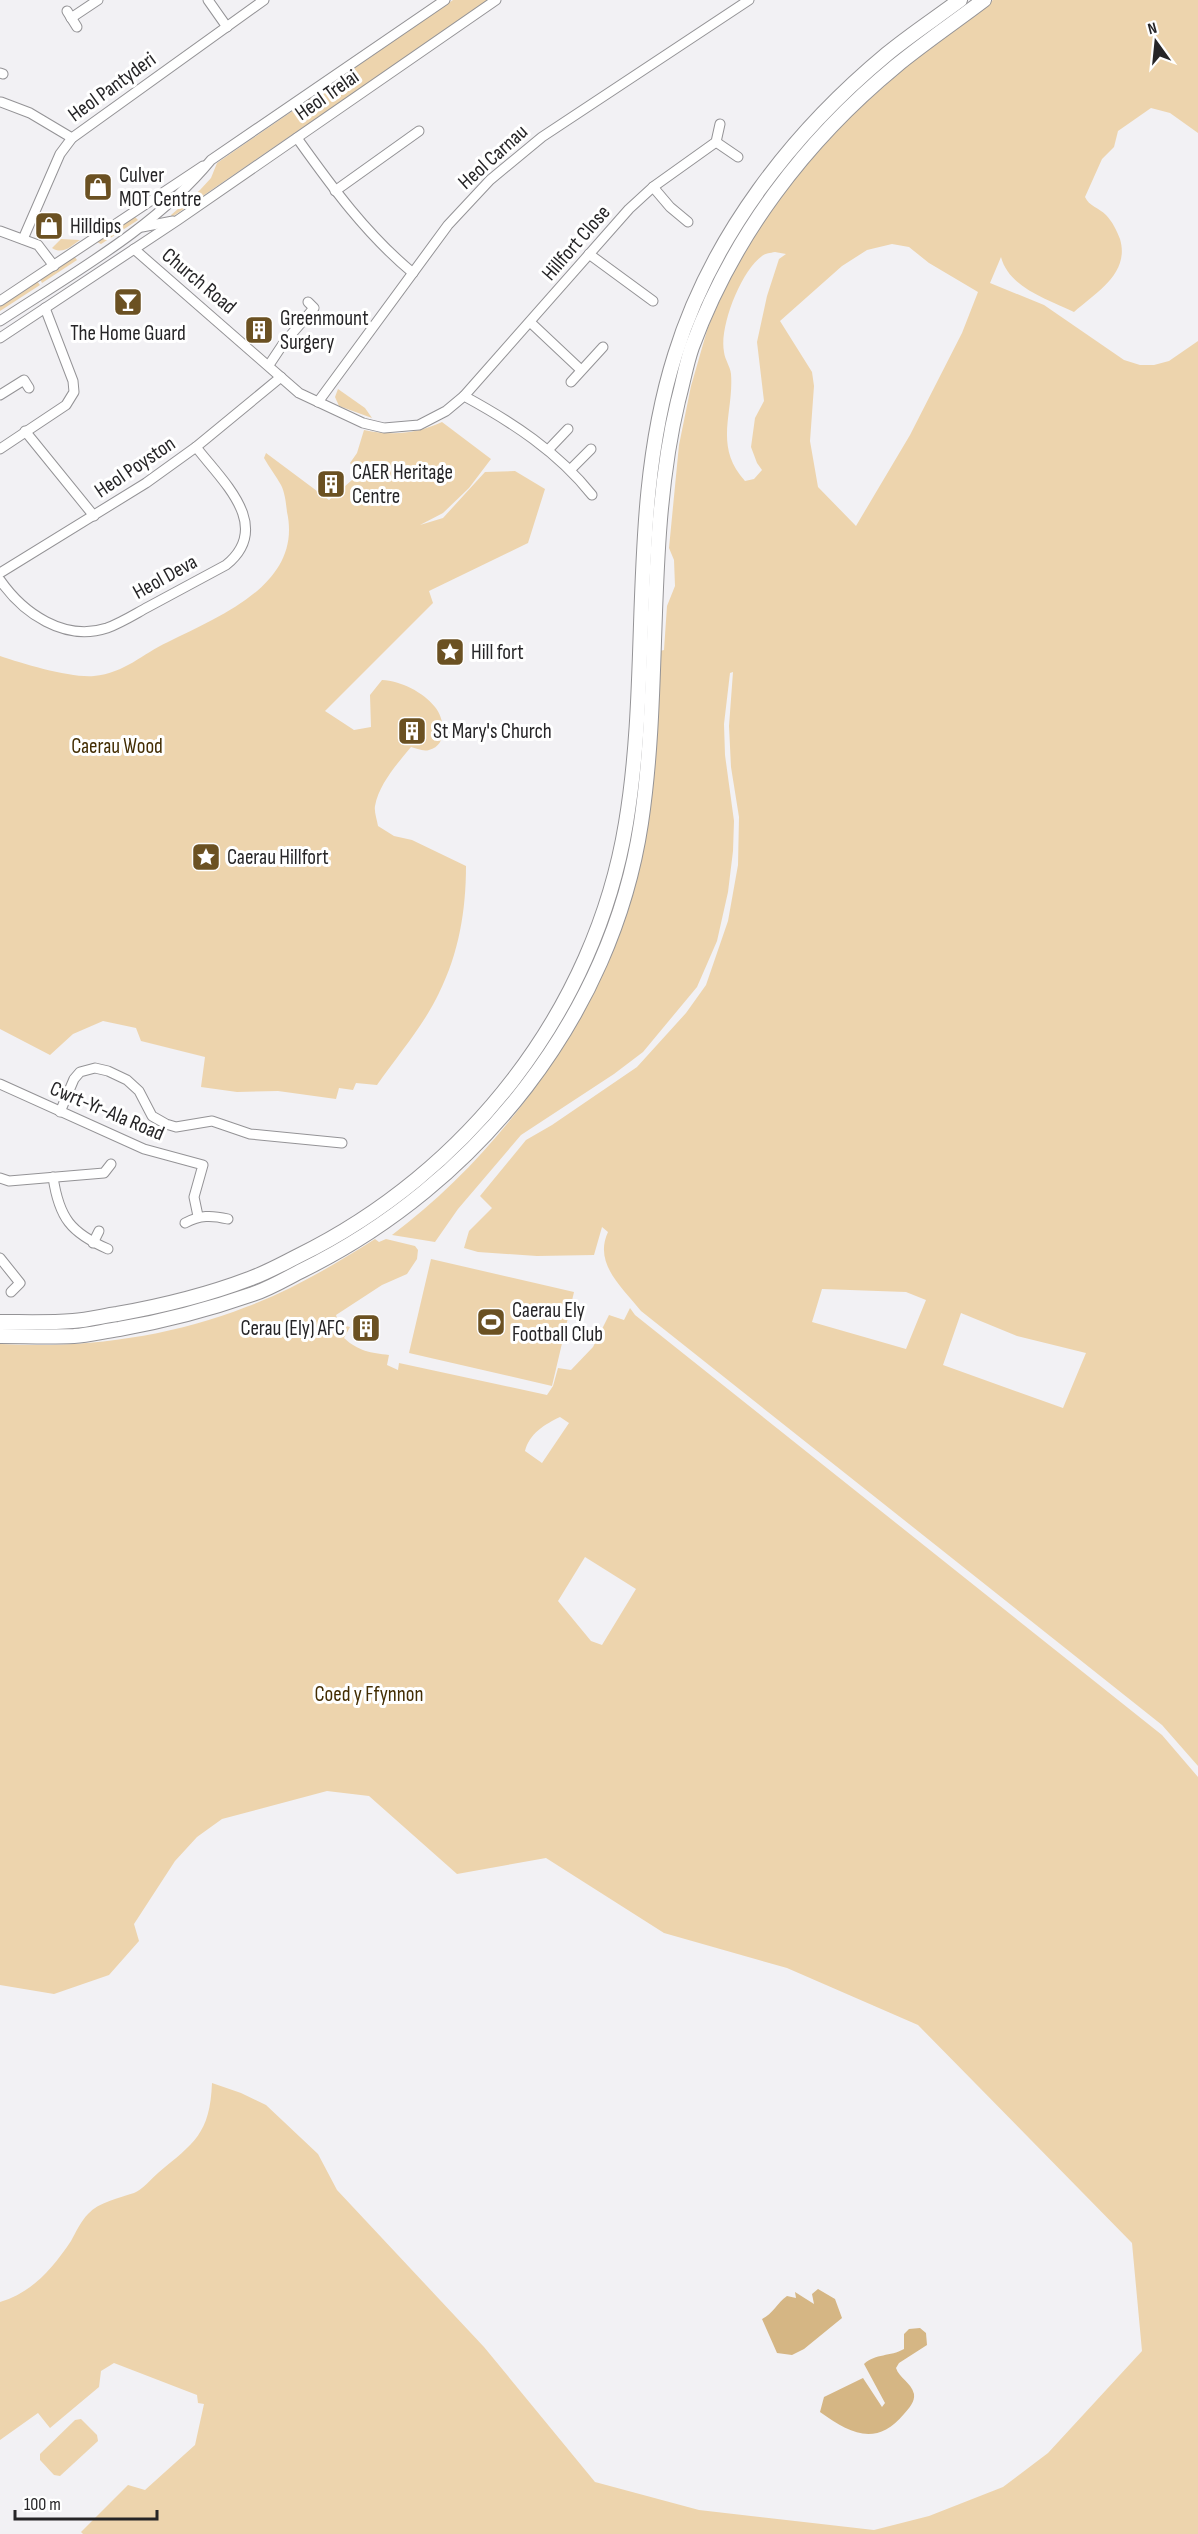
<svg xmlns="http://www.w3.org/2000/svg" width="1198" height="2534" viewBox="0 0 1198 2534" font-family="'Sofia Sans Condensed',sans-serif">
	<rect width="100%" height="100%" fill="#f2f1f4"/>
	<g fill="#edd4ad" fill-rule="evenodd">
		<path d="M453,0H489L172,217L171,215L200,190L211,178L217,163Z"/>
		<path d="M993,0H1198V133L1170,113L1151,108L1118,131L1114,147L1102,159L1085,197C1089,206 1099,208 1106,215C1112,221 1117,231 1120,239C1130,273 1097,292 1074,312C1048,299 1009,288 1001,257L990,283L1044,305L1124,360L1140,365H1154L1169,361L1198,341V1766L1162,1725L641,1311C623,1288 593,1264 608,1232L602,1227L594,1255L537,1256L478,1252L464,1248L469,1231L492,1208L480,1196L526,1140L552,1125L637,1067L686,1013L706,985L728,921L738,865L739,817L731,767L729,726L733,672L730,673L724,724L725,755L734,821L733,851L728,892L717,941L697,987L643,1052L614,1074L521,1135L458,1209L435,1242L392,1235C519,1140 620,985 647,828C657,769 658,710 660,651L664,650L667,606L675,586L674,560L669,548L679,445L691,386L708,327L738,259L775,201L838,127L915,59ZM892,244L909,247L929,263L978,292L962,333L910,435L856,526L818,487L810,441L814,386L812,372L780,321L842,266L867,250ZM775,252L786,254L779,259L767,296L757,342L764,401L755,418L751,447L757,463L762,470L754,479L745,481C713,446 734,413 731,374C730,366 725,360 724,352C719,327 741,271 762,256C766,253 770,253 775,252ZM822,1289L906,1292L926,1300L906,1349L812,1322ZM961,1313L1017,1336L1086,1353L1063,1408L943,1365Z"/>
		<path d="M135,217L138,220L101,244L97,242Z"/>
		<path d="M61,239L80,240C71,246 63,255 52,248Z"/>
		<path d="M74,256L77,260L42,283L40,279Z"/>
		<path d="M37,281L40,285L0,311V305Z"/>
		<path d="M338,389L365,408L372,418L339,406L335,397Z"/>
		<path d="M442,422L491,459L469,488L443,513L420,525L443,518L485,472L515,471L545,489L528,543L429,591L433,603L325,711L354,730L371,727L370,695L382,680C401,681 423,692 435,707C445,719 448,746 429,750C423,752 416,748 411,747C397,764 379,784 375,806C374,812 377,820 378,826L394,836L412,840L466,866C466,910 459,953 439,993C424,1025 398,1055 377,1085L356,1083L353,1090L339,1088L336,1099L278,1091L237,1092L201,1087L205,1057L141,1041L136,1028L103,1021L73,1034L50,1055L0,1029V656C24,664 70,678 94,676C125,673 142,654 168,642C220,616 303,584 287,512C286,503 285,493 281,485C276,476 269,467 264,458L266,453L329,500L359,474L350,463L357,453L364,430C393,436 415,434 442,422Z"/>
		<path d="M375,1239L379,1242L386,1239L415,1246L418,1250L417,1259L407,1274L382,1285L336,1315L339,1324L350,1327L344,1338C358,1351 371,1353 389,1355L387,1365L398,1370L399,1363L547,1395L553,1386L558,1368L571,1370L593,1347L609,1315L624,1320L630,1308L635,1315L1162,1735L1198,1777V2534H83L81,2532L128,2485L145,2490L195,2445L204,2404L198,2403L197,2395L114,2363L101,2371L99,2387L50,2428L38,2413L0,2440V2302C33,2292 52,2269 71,2241C76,2232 81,2221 88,2214C99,2202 119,2198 134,2193C142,2190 151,2179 158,2173C194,2143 210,2134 212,2083L241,2093L266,2105L318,2154L337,2190L484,2347L595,2482L699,2510L874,2530L929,2516L1003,2487L1048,2453L1142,2351L1132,2243L918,2025L787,1968L664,1933L546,1858L457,1874L369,1796L327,1791L222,1819L197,1837L175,1861L134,1924L139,1941L109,1975L54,1994L0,1985V1344C82,1349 170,1337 246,1307C292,1290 334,1265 375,1239ZM560,1417L569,1423L542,1463L525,1451C529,1434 545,1424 560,1417ZM585,1557L636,1589L602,1645L591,1641L558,1601Z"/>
		<path d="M431,1259L574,1292L552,1386L409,1353Z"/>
		<path d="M81,2419L97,2435L98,2441L60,2476L54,2475L40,2460V2454L75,2420Z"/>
	</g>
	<g fill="#d5b684">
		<path d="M818,2289L835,2299L842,2318L804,2349L792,2355L777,2353L762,2319C773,2314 777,2303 787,2296L796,2298L795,2292L814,2304L812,2294Z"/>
		<path d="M920,2328L926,2333L927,2345L899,2363L896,2368C899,2378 911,2382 914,2394C915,2402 909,2408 904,2414C876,2447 851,2434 820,2412L824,2397L863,2378L882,2407L885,2403L864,2364C876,2353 890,2357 904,2349V2334L909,2329Z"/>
	</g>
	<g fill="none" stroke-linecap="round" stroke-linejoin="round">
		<g stroke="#949396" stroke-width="11">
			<g id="street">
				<path d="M208,0L227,27"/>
				<path d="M67,11L77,27"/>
				<path d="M71,18L98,0"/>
				<path d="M0,73L3,74"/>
				<path d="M1,102L30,113L72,138"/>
				<path d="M297,138C332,187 366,234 413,273"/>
				<path d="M716,142L738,157"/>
				<path d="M653,187L670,207L688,222"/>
				<path d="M335,191L419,131"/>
				<path d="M142,227L173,221"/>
				<path d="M0,231L38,245L54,266"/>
				<path d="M23,239L60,154L72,138L264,0"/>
				<path d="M134,249L299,393L363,423L384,428L419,425L446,411L464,396C512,422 558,452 592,495"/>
				<path d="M589,254L653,301"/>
				<path d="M0,301L203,166"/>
				<path d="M0,321C73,273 155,228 211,160L445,0"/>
				<path d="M530,322L581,370"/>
				<path d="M0,338L178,220L496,0"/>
				<path d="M269,365L283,344L314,308L308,302"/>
				<path d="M571,382L603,347"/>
				<path d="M0,395L24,380L29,388"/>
				<path d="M464,396L629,209L653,187L716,142L720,124"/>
				<path d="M318,402L448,225L490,180L542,137L749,0"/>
				<path d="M25,431L94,516"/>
				<path d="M0,449L66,405L74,392L73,381L45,308"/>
				<path d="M548,450L568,429"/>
				<path d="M571,469L591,449"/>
				<path d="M0,573L146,483L196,447L281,377"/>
				<path d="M0,580C23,613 64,642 107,628C121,623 135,614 148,607C174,593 200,579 226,565C274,526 222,481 196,447"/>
				<path d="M0,1084L144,1149L203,1165L194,1197L198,1216"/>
				<path d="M60,1112L74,1079L80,1072L95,1068L108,1071L127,1080L139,1091L152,1116L166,1124L176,1127L212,1121L250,1134L342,1143"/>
				<path d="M53,1177C59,1218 71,1233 108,1249"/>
				<path d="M0,1178L9,1181L104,1173L111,1164"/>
				<path d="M185,1223C200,1215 211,1215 228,1219"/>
				<path d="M93,1243L99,1231"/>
				<path d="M0,1258L20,1283L11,1292"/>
			</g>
		</g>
		<g stroke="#949396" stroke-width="16">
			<g id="primary">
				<path d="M0,1322C24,1322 49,1323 73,1321C88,1320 103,1316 117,1314C162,1306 207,1295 249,1279C266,1273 282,1264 298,1256C467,1173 595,1011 626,823C652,668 627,507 675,355C712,236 792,133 887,54C910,35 936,18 960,0"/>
				<path d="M0,1336C24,1336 49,1337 74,1336C89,1335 104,1331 119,1329C165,1321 210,1309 253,1294C271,1288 287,1278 303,1270C476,1185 612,1016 641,823C662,683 645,539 678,401C683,383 686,364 692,347C733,236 805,141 896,66C924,43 955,22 984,0"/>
			</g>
		</g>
		<use href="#street" stroke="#fff" stroke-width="9"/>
		<use href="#primary" stroke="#fff" stroke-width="14"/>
	</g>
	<defs>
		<g id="shop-square" transform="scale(1.5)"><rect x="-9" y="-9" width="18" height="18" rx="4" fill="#6b5122" stroke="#fff"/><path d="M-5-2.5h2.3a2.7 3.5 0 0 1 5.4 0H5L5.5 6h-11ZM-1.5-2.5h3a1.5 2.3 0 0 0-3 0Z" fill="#fff"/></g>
		<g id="bar-square" transform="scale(1.5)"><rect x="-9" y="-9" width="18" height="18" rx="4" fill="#6b5122" stroke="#fff"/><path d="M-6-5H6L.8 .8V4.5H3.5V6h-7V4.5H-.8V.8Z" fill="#fff"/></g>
		<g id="building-square" transform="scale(1.5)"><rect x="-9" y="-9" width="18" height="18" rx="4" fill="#6b5122" stroke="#fff"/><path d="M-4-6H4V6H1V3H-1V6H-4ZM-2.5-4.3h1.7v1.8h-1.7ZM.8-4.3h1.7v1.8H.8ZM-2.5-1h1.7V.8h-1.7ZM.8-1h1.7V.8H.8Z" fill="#fff"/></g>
		<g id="sight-square" transform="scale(1.5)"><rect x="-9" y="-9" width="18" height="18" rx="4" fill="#6b5122" stroke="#fff"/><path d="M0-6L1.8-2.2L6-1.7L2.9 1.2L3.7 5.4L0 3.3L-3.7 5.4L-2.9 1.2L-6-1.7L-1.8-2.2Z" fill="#fff"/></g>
		<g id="stadium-square" transform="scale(1.5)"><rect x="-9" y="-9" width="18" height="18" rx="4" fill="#6b5122" stroke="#fff"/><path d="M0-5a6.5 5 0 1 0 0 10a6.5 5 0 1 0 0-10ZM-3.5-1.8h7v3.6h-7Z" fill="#fff"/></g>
	</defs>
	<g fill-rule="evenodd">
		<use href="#shop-square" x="98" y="187"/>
		<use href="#shop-square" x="49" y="226"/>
		<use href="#bar-square" x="128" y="302"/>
		<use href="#building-square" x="259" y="330"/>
		<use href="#building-square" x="331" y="484"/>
		<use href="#sight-square" x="450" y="652"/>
		<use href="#building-square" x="412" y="731"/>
		<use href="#sight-square" x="206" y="857"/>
		<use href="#stadium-square" x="491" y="1322"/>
		<use href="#building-square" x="366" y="1328"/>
	</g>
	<g text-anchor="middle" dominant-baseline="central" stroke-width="6" stroke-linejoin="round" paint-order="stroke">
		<g font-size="21" fill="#262527" stroke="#fff">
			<text transform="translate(112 87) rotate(-36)">Heol Pantyderi</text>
			<text transform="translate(327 95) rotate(-35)">Heol Trelai</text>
			<text transform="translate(493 157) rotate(-42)">Heol Carnau</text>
			<text transform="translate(576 243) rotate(-49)">Hillfort Close</text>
			<text transform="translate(199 281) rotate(40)">Church Road</text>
			<text transform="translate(135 467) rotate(-34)">Heol Poyston</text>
			<text transform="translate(165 577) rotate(-29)">Heol Deva</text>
			<text transform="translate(107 1111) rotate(23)">Cwrt-Yr-Ala Road</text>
		</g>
		<g font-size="21" fill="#262527" stroke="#fff" text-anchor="start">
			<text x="119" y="175">Culver<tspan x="119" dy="24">MOT Centre</tspan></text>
			<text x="70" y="226">Hilldips</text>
			<text x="280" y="318">Greenmount<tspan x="280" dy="24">Surgery</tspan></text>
			<text x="128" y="333" text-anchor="middle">The Home Guard</text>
			<text x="352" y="472">CAER Heritage<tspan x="352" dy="24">Centre</tspan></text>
			<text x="471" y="652">Hill fort</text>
			<text x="433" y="731">St Mary's Church</text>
			<text x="227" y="857">Caerau Hillfort</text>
			<text x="512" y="1310">Caerau Ely<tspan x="512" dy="24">Football Club</tspan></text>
			<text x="345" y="1328" text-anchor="end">Cerau (Ely) AFC</text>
		</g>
		<g font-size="21" fill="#432d03" stroke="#fff">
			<text x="117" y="746">Caerau Wood</text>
			<text x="369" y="1694">Coed y Ffynnon</text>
		</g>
	</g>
	<g transform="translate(1156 42) rotate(345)" stroke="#ffffff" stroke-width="4.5" paint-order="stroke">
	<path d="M0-4.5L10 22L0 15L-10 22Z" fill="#262527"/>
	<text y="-9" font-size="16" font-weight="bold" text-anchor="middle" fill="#262527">N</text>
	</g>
	<path d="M15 2510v9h142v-9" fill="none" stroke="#262527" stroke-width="3"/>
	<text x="24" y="2510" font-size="18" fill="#262527" stroke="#ffffff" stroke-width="4.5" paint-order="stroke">100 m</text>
</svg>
